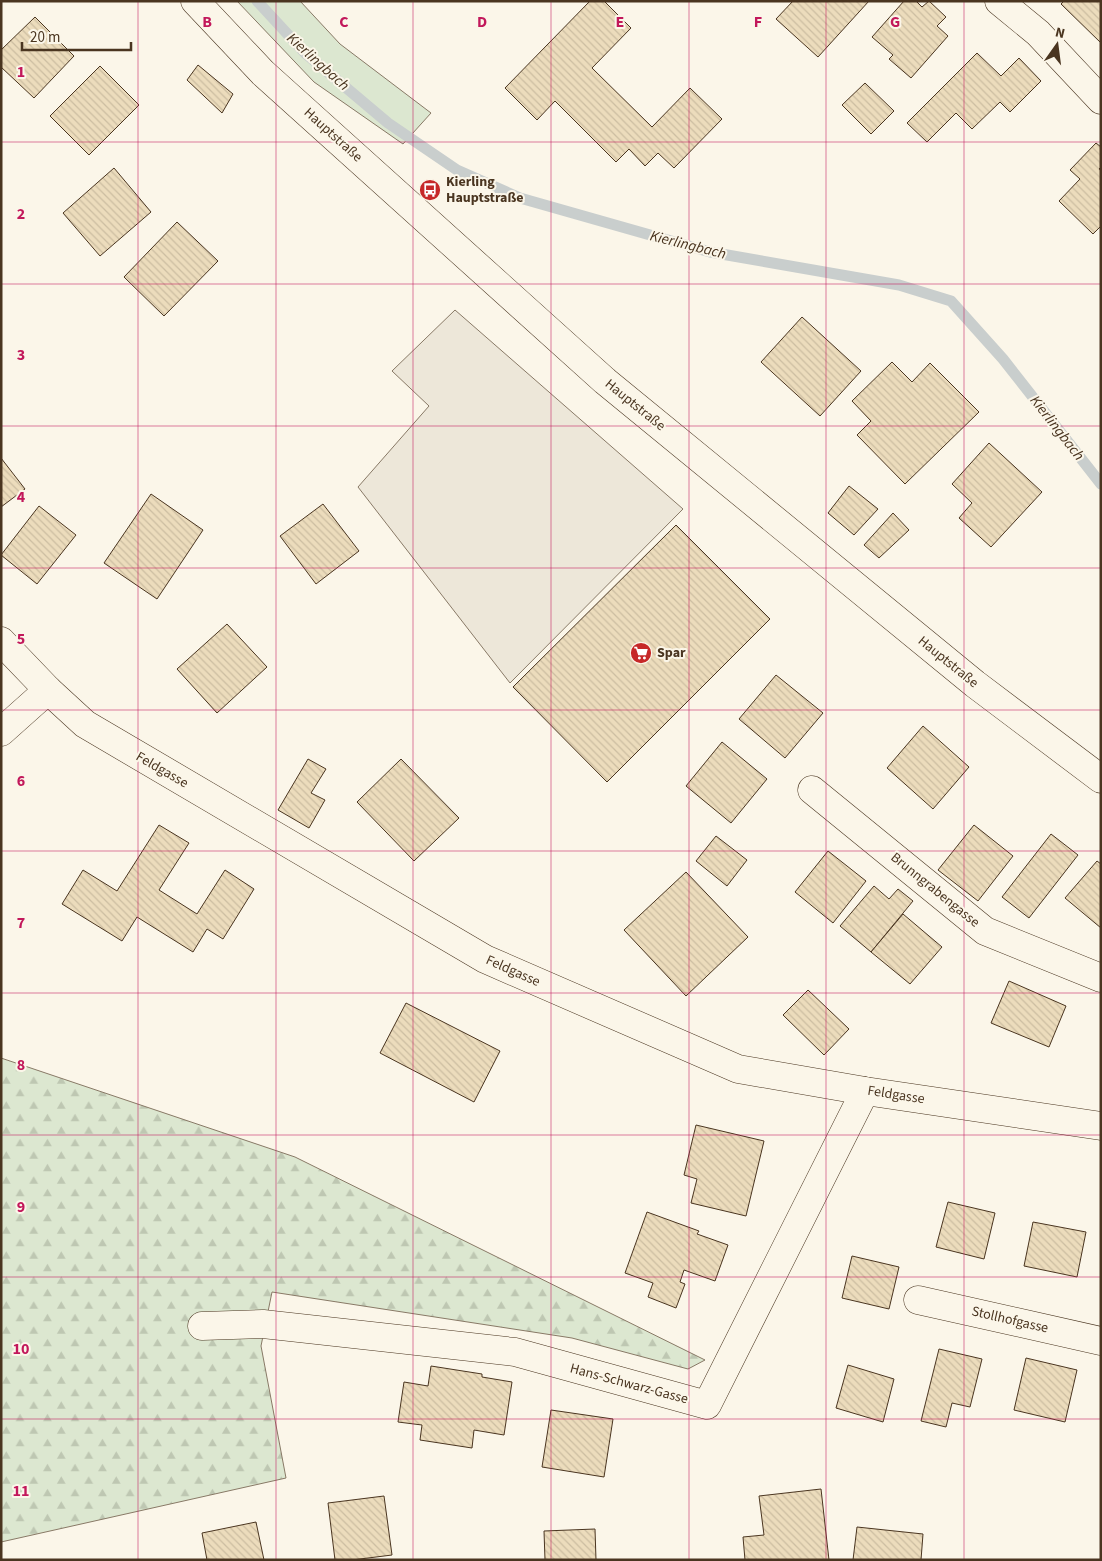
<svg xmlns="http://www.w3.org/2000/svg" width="1102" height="1561" viewBox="0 0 1102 1561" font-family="'Source Sans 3',sans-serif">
	<defs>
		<pattern id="forest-firs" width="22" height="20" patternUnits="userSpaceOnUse" patternTransform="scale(1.25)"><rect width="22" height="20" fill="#dce7d0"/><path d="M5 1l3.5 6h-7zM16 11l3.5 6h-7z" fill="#bec7b2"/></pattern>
		<pattern id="building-back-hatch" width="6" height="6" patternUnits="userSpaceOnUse" patternTransform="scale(1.25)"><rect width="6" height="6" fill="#ecdcbc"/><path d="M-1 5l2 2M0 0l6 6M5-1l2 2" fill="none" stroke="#ccbda1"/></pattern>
	</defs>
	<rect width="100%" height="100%" fill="#fbf6e9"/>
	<path fill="#dce7d0" stroke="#887966" d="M237,1H300L340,44L431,113L403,144L314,82Z"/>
	<path fill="url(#forest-firs)" stroke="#887966" d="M1,1058L295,1157L705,1360L688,1369L572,1338L272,1292L261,1346L286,1478L1,1542Z"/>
	<path fill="#ede7d9" stroke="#887966" d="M455,310L683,509L510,683L358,487L429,406L392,371Z"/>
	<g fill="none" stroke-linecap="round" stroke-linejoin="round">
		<path stroke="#c9cecd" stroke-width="11" d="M257,1L305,53L388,123L457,170L520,198L710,252L899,285L951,301L1003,359L1101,484"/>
	</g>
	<g fill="url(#building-back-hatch)" stroke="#4a3520">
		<path d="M590,1H604L631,28L592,68L652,127L690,88L722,119L674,168L658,153L645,166L629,149L616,162L555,101L537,120L505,88Z"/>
		<path d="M793,1H869L818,57L776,19Z"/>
		<path d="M904,1H916L922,7L929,1L946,17L937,26L948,36L911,78L889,59L893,55L872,37Z"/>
		<path d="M1064,1H1101V43L1061,4Z"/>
		<path d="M35,17L74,56L34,98L1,67V50Z"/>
		<path d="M977,53L1001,76L1019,58L1041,81L1010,112L1000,102L972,129L956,113L927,142L907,123Z"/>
		<path d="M198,65L233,94L222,113L187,80Z"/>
		<path d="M100,66L139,105L89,155L50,116Z"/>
		<path d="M865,83L894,111L871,134L842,105Z"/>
		<path d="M1096,143L1101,147V167L1099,169L1101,170V226L1093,234L1059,201L1080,179L1070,170Z"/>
		<path d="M114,168L151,212L100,256L63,213Z"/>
		<path d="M177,222L218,261L164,316L124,277Z"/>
		<path d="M802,317L861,371L820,416L761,362Z"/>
		<path d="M892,362L912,382L930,363L979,412L905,484L857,435L871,421L852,401Z"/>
		<path d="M989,443L1042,492L991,547L959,518L972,503L952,484Z"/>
		<path d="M1,458L25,489L1,507Z"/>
		<path d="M849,486L878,509L854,535L828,513Z"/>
		<path d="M151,494L203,530L157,599L104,563Z"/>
		<path d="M323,504L359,551L316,584L280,536Z"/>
		<path d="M39,506L76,535L37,584L1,555Z"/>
		<path d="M893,513L909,530L879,558L864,545Z"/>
		<path d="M676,525L770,619L607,782L513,687Z"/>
		<path d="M227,624L267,667L217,713L177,669Z"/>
		<path d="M776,675L823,713L785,758L739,719Z"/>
		<path d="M923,726L969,767L933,809L887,768Z"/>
		<path d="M722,742L767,779L731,823L686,786Z"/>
		<path d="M308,759L326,769L311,793L325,800L309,828L278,810Z"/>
		<path d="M401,759L459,818L414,861L357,802Z"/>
		<path d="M159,825L189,843L159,890L197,914L225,870L254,889L223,939L207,929L193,952L137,917L122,941L62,904L83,870L117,891Z"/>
		<path d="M974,825L1013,856L978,901L938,870Z"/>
		<path d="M1051,834L1078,855L1029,918L1002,897Z"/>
		<path d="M716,836L747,860L727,886L696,861Z"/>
		<path d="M828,851L866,881L833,923L795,892Z"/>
		<path d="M1097,861L1101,864V928L1065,898Z"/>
		<path d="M686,872L748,937L686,996L624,930Z"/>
		<path d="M874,886L889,899L898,889L913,901L871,952L840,926Z"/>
		<path d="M903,914L942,947L910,984L871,952Z"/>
		<path d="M1009,981L1066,1006L1049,1047L991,1023Z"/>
		<path d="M808,990L849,1029L824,1055L783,1015Z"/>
		<path d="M406,1003L500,1051L474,1102L380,1053Z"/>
		<path d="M696,1125L764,1141L746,1216L691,1203L697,1179L684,1175Z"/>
		<path d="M948,1202L995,1213L984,1259L936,1247Z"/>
		<path d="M647,1212L699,1231L697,1234L728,1245L715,1281L684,1270L680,1282L685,1284L676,1308L648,1297L653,1283L625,1273Z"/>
		<path d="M1033,1222L1086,1232L1077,1277L1024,1266Z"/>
		<path d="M852,1256L899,1267L889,1309L842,1298Z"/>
		<path d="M939,1349L982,1359L970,1407L952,1403L946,1427L921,1421Z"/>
		<path d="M1026,1358L1077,1370L1065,1422L1014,1410Z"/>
		<path d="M848,1365L894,1379L883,1422L836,1408Z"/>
		<path d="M431,1366L482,1374V1377L512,1382L504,1435L474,1430L472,1448L420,1440L422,1425L398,1422L404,1382L428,1386Z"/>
		<path d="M551,1410L613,1419L604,1477L542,1467Z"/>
		<path d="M821,1489L829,1560H745L743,1537L764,1535L759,1496Z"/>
		<path d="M384,1496L392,1555L352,1560H335L328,1503Z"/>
		<path d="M256,1522L264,1560H207L202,1533Z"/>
		<path d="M857,1527L923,1534L921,1560H853Z"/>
		<path d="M595,1529L596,1560H545L544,1531Z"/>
	</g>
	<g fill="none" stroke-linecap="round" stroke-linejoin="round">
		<g stroke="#4a3520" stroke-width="29">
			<g id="street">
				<path d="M999,1L1038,33L1101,100"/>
				<path d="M1,641L48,690L85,724L485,959L738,1069L865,1091L1101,1126"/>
				<path d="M1,732L48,690"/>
				<path d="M812,790L985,931L1101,978"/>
				<path d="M918,1300L1101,1341"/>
				<path d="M202,1326L263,1324L515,1352L707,1405L865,1091"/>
			</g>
		</g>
		<g stroke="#4a3520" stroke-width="29">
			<path id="primary" d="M195,1L263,73L605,381L975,684L1101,779"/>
		</g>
		<use href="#street" stroke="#fbf6e9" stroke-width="28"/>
		<use href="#primary" stroke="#fbf6e9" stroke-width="28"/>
	</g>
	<path fill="none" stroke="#c2185b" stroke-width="1" stroke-opacity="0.55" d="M138,1V1560M276,1V1560M413,1V1560M551,1V1560M689,1V1560M826,1V1560M964,1V1560M1,142H1101M1,284H1101M1,426H1101M1,568H1101M1,710H1101M1,851H1101M1,993H1101M1,1135H1101M1,1277H1101M1,1419H1101"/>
	<defs>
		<g id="bus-disc" transform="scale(1.125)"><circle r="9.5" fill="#c62828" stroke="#fbf6e9"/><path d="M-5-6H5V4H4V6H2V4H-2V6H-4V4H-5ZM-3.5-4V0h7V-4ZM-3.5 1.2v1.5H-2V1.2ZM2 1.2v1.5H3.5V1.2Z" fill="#fff"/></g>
		<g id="supermarket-disc" transform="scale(1.125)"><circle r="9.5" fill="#c62828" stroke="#fbf6e9"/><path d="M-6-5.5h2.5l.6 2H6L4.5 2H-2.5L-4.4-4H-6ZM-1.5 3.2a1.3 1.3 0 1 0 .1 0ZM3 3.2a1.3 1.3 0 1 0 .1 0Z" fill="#fff"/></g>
	</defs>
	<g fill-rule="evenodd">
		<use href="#bus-disc" x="430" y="190"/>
		<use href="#supermarket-disc" x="641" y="653"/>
	</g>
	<g text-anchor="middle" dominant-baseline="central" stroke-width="4" stroke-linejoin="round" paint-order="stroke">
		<g font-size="14" fill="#4a3520" stroke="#fbf6e9">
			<text transform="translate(333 135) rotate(42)">Hauptstraße</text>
			<text transform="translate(635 405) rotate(39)">Hauptstraße</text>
			<text transform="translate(948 662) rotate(39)">Hauptstraße</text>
			<text transform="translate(162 770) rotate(30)">Feldgasse</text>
			<text transform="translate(935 890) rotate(39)">Brunngrabengasse</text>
			<text transform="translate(513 971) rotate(24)">Feldgasse</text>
			<text transform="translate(896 1095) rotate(9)">Feldgasse</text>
			<text transform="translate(1010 1320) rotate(13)">Stollhofgasse</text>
			<text transform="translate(629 1384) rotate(15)">Hans-Schwarz-Gasse</text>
		</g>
		<g font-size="14" font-weight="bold" fill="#4a3520" stroke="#fbf6e9" text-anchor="start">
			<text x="446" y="182">Kierling<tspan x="446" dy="16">Hauptstraße</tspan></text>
			<text x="657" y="653">Spar</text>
		</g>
		<g font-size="15" font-style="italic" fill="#4a3520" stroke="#fbf6e9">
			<text transform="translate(318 62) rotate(42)">Kierlingbach</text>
			<text transform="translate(688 245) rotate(14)">Kierlingbach</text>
			<text transform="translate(1057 428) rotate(52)">Kierlingbach</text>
		</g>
	</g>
	<g font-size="16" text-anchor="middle" font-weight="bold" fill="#c2185b" stroke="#fbf6e9" stroke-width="4" stroke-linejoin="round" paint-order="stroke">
		<text x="207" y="27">B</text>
		<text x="344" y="27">C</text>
		<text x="482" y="27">D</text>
		<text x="620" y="27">E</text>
		<text x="758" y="27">F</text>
		<text x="895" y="27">G</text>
		<text x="21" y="77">1</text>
		<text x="21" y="219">2</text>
		<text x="21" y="360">3</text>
		<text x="21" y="502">4</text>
		<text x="21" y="644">5</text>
		<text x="21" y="786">6</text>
		<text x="21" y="928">7</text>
		<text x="21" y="1070">8</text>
		<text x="21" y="1212">9</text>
		<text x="21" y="1354">10</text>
		<text x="21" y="1496">11</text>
	</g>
	<rect width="1102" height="1561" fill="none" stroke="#4a3520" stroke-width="5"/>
	<g transform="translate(1057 45) rotate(14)" stroke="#fbf6e9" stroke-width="4" paint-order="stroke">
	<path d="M0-4L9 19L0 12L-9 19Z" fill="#4a3520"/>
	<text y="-8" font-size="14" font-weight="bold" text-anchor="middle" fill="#4a3520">N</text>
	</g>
	<path d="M22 42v8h109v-8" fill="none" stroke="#4a3520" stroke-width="2.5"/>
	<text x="30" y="42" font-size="15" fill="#4a3520" stroke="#fbf6e9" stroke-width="4" paint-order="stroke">20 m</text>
</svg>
